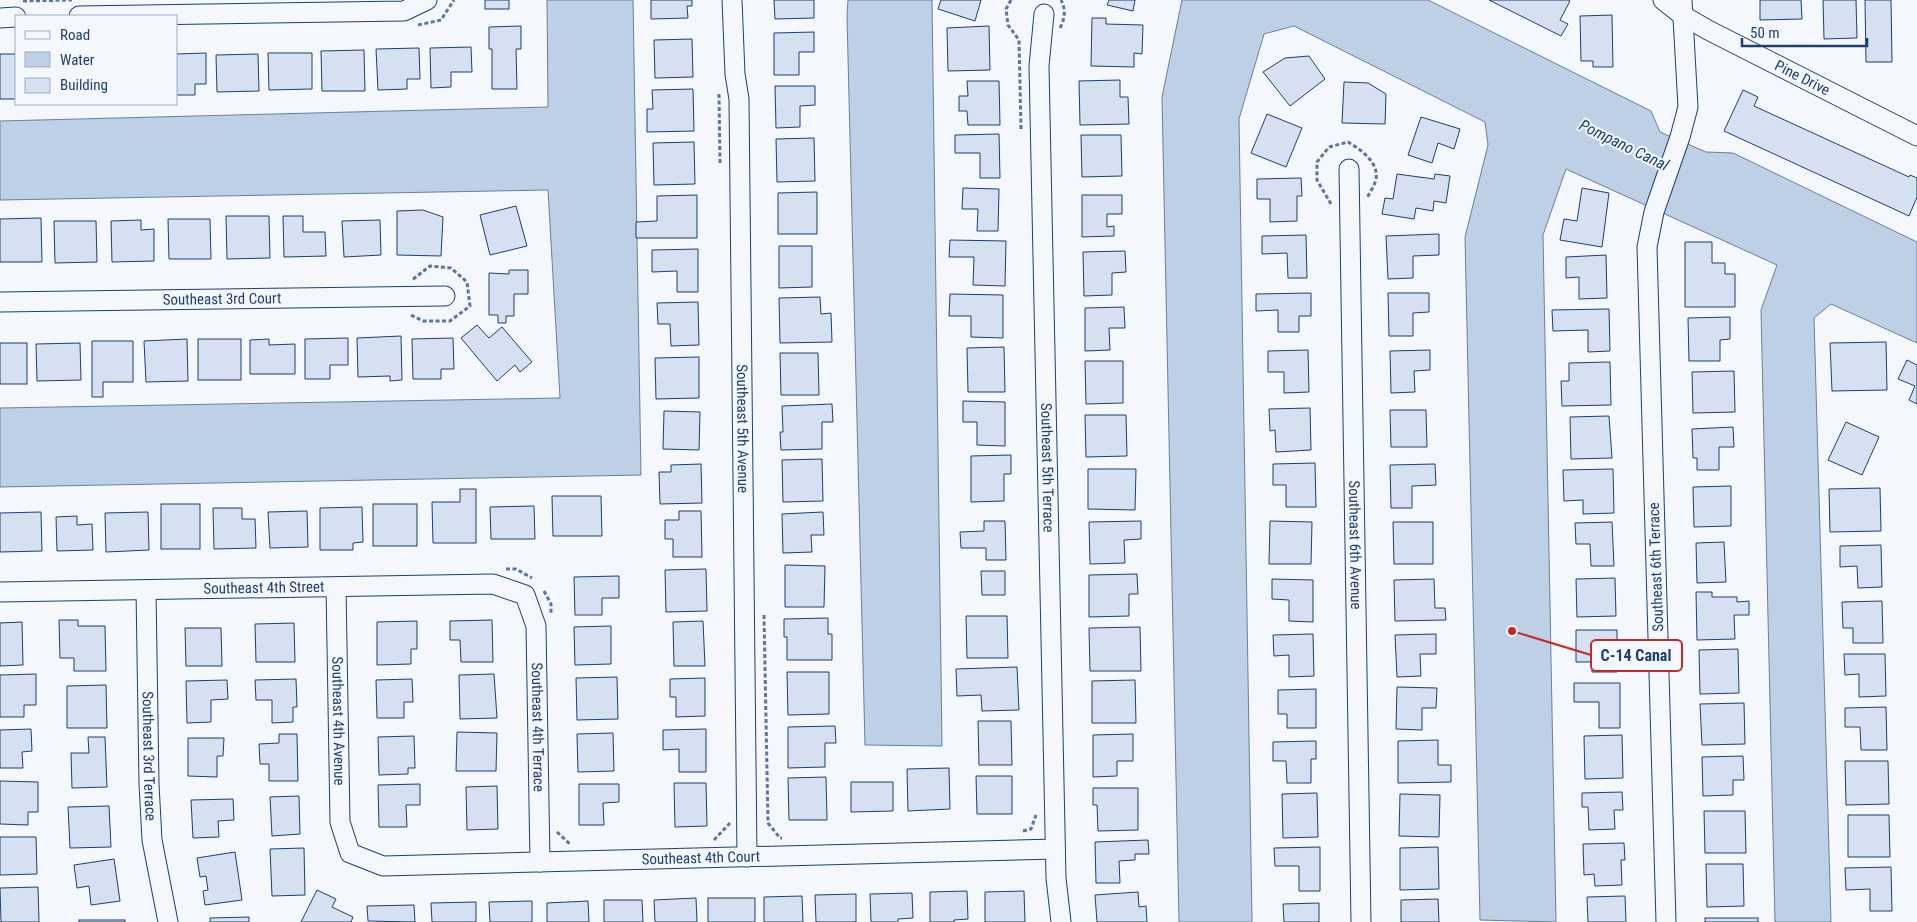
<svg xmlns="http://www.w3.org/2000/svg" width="1917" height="922" viewBox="0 0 1917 922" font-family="'Roboto Condensed',sans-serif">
	<rect width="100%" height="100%" fill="#f4f7fb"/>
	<g fill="#bed0e5" stroke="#687fa3">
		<path d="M547,0H633L641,475L0,487V408L560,398L548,190L0,200V121L548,107Z"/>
		<path d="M848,0H932L942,746L865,745L847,16Z"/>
		<path d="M1182,0H1428L1651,111L1660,132L1706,152L1733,153L1917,242V343L1831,304L1814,318L1831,922H1775L1761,310L1777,265L1566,169L1543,235L1556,922L1480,920L1465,237L1488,145L1485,122L1294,26L1264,34L1239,119L1252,922H1179L1162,97Z"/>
	</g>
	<g fill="#d5e0f0" stroke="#1d3f73">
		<rect x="485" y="0" width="24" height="9"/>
		<path d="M651,0H692V6H687L688,18L651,19Z"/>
		<path d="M774,0H814V18L775,19Z"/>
		<path d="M941,0H981L975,21L938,9Z"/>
		<path d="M1109,0H1135L1133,11L1107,5Z"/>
		<path d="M1489,0H1568L1570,1L1560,20L1568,24L1561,36Z"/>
		<path d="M1760,0H1801L1802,19L1760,20Z"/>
		<path d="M1823,0H1856L1857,38L1824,39Z"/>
		<path d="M1865,0H1891L1892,62H1866Z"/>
		<path d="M1612,15L1613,67H1593V61H1581L1580,16Z"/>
		<path d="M1092,18H1106V24L1143,25L1142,54L1134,53V67L1091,66Z"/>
		<path d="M521,26V49H516L517,89H492V49H489V27Z"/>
		<path d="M989,26L990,70L948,71L947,28Z"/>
		<path d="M814,32V52H799V75H774V33Z"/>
		<path d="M692,39L693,77L655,78L654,40Z"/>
		<path d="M471,47L472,72H451V87L431,88L430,48Z"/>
		<path d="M419,48L420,79H407V89L378,90L376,49Z"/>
		<path d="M364,50L365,91H322L321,51Z"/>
		<path d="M206,53V84H195V95H176V54Z"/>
		<path d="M268,53H312V89L269,90Z"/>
		<rect x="0" y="54" width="16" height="45"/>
		<path d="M258,54L259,91L217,92L216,55Z"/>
		<path d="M1309,56L1325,79L1290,106L1263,72L1285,58Z"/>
		<path d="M1120,80V97H1128L1129,124L1080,125L1079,81Z"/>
		<path d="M967,81H999L1000,125H968L967,111H959V96H968Z"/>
		<path d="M1344,82L1368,83L1386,94L1385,124L1342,123Z"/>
		<path d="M775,86H815V105L800,106V127L776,128Z"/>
		<path d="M693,89L694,131L647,132V109H653L652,90Z"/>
		<path d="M1743,90L1758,97L1754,106L1909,177L1910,175L1917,178V197L1909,216L1724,131Z"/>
		<path d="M1267,114L1302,128L1286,167L1251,153Z"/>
		<path d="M1421,117L1460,129L1454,149L1438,143L1432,163L1408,155Z"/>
		<path d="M999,134L1000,178H980V153H955V135Z"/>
		<path d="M1081,135H1121L1122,176L1082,177Z"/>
		<path d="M814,138L815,181L777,182L776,139Z"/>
		<path d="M694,142L695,184L654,185L653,143Z"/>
		<path d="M1397,174L1434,179L1435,174L1450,176L1446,203L1434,201L1433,211L1416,208L1414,219L1382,214L1385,198L1393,199Z"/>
		<path d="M1301,178L1302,196H1297V221L1270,222V199H1257V179Z"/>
		<path d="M963,188L999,189L998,231H977L978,209H962Z"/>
		<path d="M1582,188L1609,193L1602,247L1560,240L1564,219L1577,221Z"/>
		<path d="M817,192V234H778V193Z"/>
		<path d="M697,195V238H636V222L657,221V196Z"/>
		<path d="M1082,195H1122V214H1107V227L1114,226V236L1082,237Z"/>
		<path d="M516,206L527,246L490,255L480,215Z"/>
		<path d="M423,210L443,217L441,256L397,255V211Z"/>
		<path d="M226,216H269L270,258L227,259Z"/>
		<path d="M283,216H303V232H325L326,256L284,257Z"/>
		<path d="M41,218L42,262H0V219Z"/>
		<path d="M168,219H210L211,259H169Z"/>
		<path d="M141,220V230L154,229V261L112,262L111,221Z"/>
		<path d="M380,220L381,255L344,257L342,221Z"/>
		<path d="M54,221H96L97,262L55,263Z"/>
		<path d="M1439,234V255L1413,256V278L1388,279L1386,236Z"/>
		<path d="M1306,235L1307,278H1288L1287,253L1262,254V236Z"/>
		<path d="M950,240L1006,241L1005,286L973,285L974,257H949Z"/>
		<path d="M1685,242H1712V263H1725V274H1735V307H1685Z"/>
		<path d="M779,246H812V287L779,288Z"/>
		<path d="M698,249V292H677V271L652,272V250Z"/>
		<path d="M1125,251L1126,272L1112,273V295L1084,296L1083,252Z"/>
		<path d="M1606,255L1607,298L1579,299V277L1566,278V257Z"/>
		<path d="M509,270H528V294H514V316H506V323H498V315H489V273L509,274Z"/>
		<path d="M1311,293V316H1299V332H1278V310L1256,311V294Z"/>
		<path d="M1388,293H1429V312L1413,313V336H1389Z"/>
		<path d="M950,294L1003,295V338L971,337V316H949Z"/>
		<path d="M820,297L821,314L831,313L832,342L780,343L779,298Z"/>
		<path d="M698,302L699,345L671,346L670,324H658L657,303Z"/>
		<path d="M1124,307L1125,328H1109L1110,350L1085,351V308Z"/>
		<path d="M1609,309L1610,351L1588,352V330L1553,331L1552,310Z"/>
		<path d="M1730,317V339L1720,340V361H1689L1688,318Z"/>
		<path d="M477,325L489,338L502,327L532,362L520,372L515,365L497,381L461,338Z"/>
		<path d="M401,336L402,380L390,381V376L358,377L357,338Z"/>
		<path d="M348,338V365H330V379H305V339Z"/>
		<path d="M453,338L454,369H441V379H413L412,339Z"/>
		<path d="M187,339L188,381L146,382L144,341Z"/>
		<rect x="198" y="339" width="43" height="41"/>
		<path d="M269,339V345L295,344V374H250V340Z"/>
		<path d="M92,341H133V382H103V397H92Z"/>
		<path d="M1886,342L1887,390L1832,391L1830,343Z"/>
		<rect x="0" y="343" width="27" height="41"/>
		<path d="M80,343L81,380L37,381L36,344Z"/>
		<path d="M1004,347L1005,392H968L967,348Z"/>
		<path d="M1308,350L1309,392L1284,393V372H1268V351Z"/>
		<path d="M1430,350V370L1414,371L1415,392L1391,393L1390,351Z"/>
		<path d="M780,353H818L819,395H781Z"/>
		<path d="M699,357V398L656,399L655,358Z"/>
		<path d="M1907,360L1917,365V404L1909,400L1915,386L1898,379Z"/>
		<path d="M1085,361H1123V403L1086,404Z"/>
		<path d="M1610,362L1611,405L1562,406L1561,381H1569V363Z"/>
		<path d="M1734,371L1735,412L1693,413L1692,372Z"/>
		<path d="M963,401L1005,402V446L977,445V422H963Z"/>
		<path d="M832,404L833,422H822V449L781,450L780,432H783L782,406Z"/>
		<path d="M1310,408L1311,450L1276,452L1275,430L1270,431L1269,409Z"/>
		<path d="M1390,410H1426L1427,447H1391Z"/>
		<path d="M664,411L700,412L699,450L663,449Z"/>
		<path d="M1085,415H1126L1127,456L1086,457Z"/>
		<path d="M1609,416L1612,458L1571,459L1570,417Z"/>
		<path d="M1846,422L1879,437L1862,475L1828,460Z"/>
		<path d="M1733,427L1734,447H1719V470H1697V458H1693L1692,429Z"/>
		<path d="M1011,455V474H1004V501L971,502V456Z"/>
		<path d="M822,459L823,501L783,502L782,460Z"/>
		<path d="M1315,463L1316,507H1286V485H1273V464Z"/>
		<path d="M701,464L702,503L660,504L659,472H671V465Z"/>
		<path d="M1435,464L1436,485L1412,486V508H1391L1390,465Z"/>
		<path d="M1088,469H1136L1135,510L1088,509Z"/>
		<path d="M1613,469L1614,513L1583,514V500L1564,501L1563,470Z"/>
		<path d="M1731,486V526L1694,527L1693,487Z"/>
		<path d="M1880,488L1881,531L1830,532L1829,489Z"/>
		<path d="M460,489H476V543H433L432,502H460Z"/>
		<path d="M552,496H601L602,536H553Z"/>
		<rect x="161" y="504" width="39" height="45"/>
		<rect x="373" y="504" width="44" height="42"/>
		<path d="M534,506L535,539H491L490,507Z"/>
		<path d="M362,507L363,542L353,543V550H320V508Z"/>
		<path d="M213,508H242V519H255L256,548L214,549Z"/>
		<path d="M307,511L308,547L270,548L268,512Z"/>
		<path d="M679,511H701L702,557H673V539H665V520H679Z"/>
		<path d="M41,512L42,551L0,552V513Z"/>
		<path d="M148,512L149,550L106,552L105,513Z"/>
		<path d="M823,512L824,535H811L812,552L783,553L782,514Z"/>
		<path d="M77,516V525L92,524L93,550L57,551L56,517Z"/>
		<path d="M984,521H1005L1006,560H986V548H961L960,532L984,531Z"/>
		<path d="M1141,521V539L1124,540L1125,563L1090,564L1089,522Z"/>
		<path d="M1270,521L1312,522L1311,564H1269Z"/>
		<path d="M1393,522H1433V564H1394Z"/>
		<path d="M1612,522L1614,566H1591L1590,544H1576L1575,523Z"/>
		<path d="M1724,542L1726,582L1697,583L1696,543Z"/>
		<path d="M1881,545L1882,587L1858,588L1857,566L1840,567V546Z"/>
		<path d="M785,565L825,566L824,607H785Z"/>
		<path d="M706,569L707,611L666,612L665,570Z"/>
		<path d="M981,571H1005V595H982Z"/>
		<path d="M1137,574L1138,594H1129V616L1089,617V575Z"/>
		<path d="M619,576V598H602V615H575L574,577Z"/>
		<path d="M1615,578L1616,616L1577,617L1576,579Z"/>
		<path d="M1272,579L1313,580V622L1289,621V600L1272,599Z"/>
		<path d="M1434,579L1435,608H1445L1446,620L1395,621L1394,580Z"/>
		<path d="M1696,592H1712V597H1737V602L1749,601V615H1734L1735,639L1697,640Z"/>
		<path d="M1882,601L1883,643H1853V628H1843L1842,602Z"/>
		<path d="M966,616H1007L1008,658H967Z"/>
		<path d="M828,618V634H832V660H787V637H784V619Z"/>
		<path d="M59,620H78V626H105L106,671H74V658H60Z"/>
		<path d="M492,620L493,662H461L460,640H450V621Z"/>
		<path d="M417,621V649H411V664L377,665V622Z"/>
		<path d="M703,621L705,666H674L673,622Z"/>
		<path d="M22,622L23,665L0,666V623Z"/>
		<path d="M294,623L295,662H256L255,624Z"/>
		<path d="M611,626V664L575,665L574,627Z"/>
		<path d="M1140,627L1141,671H1090L1089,628Z"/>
		<path d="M185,628H221L222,666H186Z"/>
		<path d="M1576,630H1617V672H1592V662H1576Z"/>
		<path d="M1313,634L1314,676L1289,677V655L1274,656L1273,635Z"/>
		<path d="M1436,634V654H1420L1421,676L1397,677L1395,635Z"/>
		<path d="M1738,649L1739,693L1700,694L1699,650Z"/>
		<path d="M1844,654H1885L1886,696L1859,697V674L1845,675Z"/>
		<path d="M1017,667L1019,710L982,711L981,695L957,696L956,669Z"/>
		<path d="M787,672H829V714L788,715Z"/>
		<path d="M36,674V705H24V717H0V675Z"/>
		<path d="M494,674L497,718L460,719L459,675Z"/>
		<path d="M617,677L618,719L577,720L576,678Z"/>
		<path d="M705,678V716L676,717V697H670V679Z"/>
		<path d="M296,679L297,707H293V722L272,723V700H256L255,680Z"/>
		<path d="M412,679L413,702H404V718H377L376,680Z"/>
		<path d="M227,680L228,699L211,700V722L187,723L186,681Z"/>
		<path d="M1135,680L1136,723H1092V681Z"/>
		<path d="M1574,683H1620V728H1599V702H1574Z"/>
		<path d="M106,685L107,728H67V686Z"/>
		<path d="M1397,687L1437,688L1436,708H1422V730L1396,729Z"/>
		<path d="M1316,689V728H1287V714H1278V690Z"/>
		<path d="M1744,703L1745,744L1702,745L1700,704Z"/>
		<path d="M1886,707L1887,750H1861L1860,727H1845V708Z"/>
		<path d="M978,721H1011L1012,765H979Z"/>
		<path d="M835,726L836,743H825V767L788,768V727Z"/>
		<path d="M31,729L32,751L22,752L23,768H0V730Z"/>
		<path d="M706,729V772H679V749L663,750V730Z"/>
		<path d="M457,732L497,733L496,771H456Z"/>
		<path d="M613,733L614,771L578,772L577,734Z"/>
		<path d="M279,734H297L298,781H269V764H260L259,744L279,743Z"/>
		<path d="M1133,734V761H1117V776L1093,777V735Z"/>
		<path d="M1622,735L1623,778L1585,779L1584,736Z"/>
		<path d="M414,736L415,768H408V774L379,775L378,737Z"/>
		<path d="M88,737H105L107,787L72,788L71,753H89Z"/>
		<path d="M188,738H224L223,756H217V777L188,776Z"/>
		<path d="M1438,740V765H1451V782L1398,783V741Z"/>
		<path d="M1316,741V759H1311V783H1287L1286,761H1273V742Z"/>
		<path d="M1743,756L1744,780H1733V795L1703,796L1702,757Z"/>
		<path d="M1845,761H1888L1889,804L1846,805Z"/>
		<path d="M949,768L950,809L908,811L907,769Z"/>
		<path d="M976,776H1012V814H977Z"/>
		<path d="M826,777L827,820H789L788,778Z"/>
		<path d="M0,781L38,782V812H28V825L0,824Z"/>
		<path d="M851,782H893V811L851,812Z"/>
		<path d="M674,783H706L707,826L675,827Z"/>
		<path d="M420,784V805H406L407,827H379L378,785Z"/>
		<path d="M579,784H619V802L603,803L604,825H579Z"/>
		<path d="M497,786L498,829L467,830L466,787Z"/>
		<path d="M1093,788H1138V830L1098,831L1097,805H1093Z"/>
		<path d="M1622,792L1623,810H1614L1615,829L1589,830L1588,807H1582V793Z"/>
		<path d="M1317,793L1318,837L1283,838L1282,794Z"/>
		<path d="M1400,794L1440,795L1439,837L1399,836Z"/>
		<path d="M299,796L300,834L272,836L270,797Z"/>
		<path d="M233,799L234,820L218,821L219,837L193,838L191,800Z"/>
		<path d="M109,806L111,847L70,848L68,807Z"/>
		<path d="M1704,811H1745L1746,853H1705Z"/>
		<path d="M1848,815H1889L1890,857H1848Z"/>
		<path d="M0,837H36L37,874L0,875Z"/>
		<path d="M1148,840L1149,854H1135V860L1119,861L1120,883H1096L1095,842Z"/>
		<path d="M1624,843L1625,860H1621L1622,885L1595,886L1594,874L1584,875L1583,844Z"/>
		<path d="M1320,847V891H1299V866H1275L1274,848Z"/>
		<path d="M1438,847L1439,889L1400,890V848Z"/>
		<path d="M304,848L305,895L272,896L270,849Z"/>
		<path d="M235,852L242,900L205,905L203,891L208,890L206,876L200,877L197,858Z"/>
		<path d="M114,859L120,901L91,905L89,886L77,888L74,865Z"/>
		<path d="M1706,864H1743L1744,906L1707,907Z"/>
		<path d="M1891,867L1892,911H1870V889L1846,890L1845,868Z"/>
		<path d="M38,887L39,922H1L0,888Z"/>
		<path d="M317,890L336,899L332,907L353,917L351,922H301Z"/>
		<path d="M967,891L968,919L954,920V922H930V892Z"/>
		<path d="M1024,891L1025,922H985V892Z"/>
		<path d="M1138,892L1139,907L1146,906L1147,922H1097L1095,895Z"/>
		<path d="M912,893L913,918L898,919V922H871L870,894Z"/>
		<path d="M856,894V922H816L815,895Z"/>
		<path d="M802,896L803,922H764V897Z"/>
		<path d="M1625,896L1626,922H1588L1587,897Z"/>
		<path d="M696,898L697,922H655L654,900Z"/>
		<rect x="708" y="898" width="47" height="24"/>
		<path d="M1438,899L1439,922H1401V900Z"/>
		<path d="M604,900H642L643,922H604Z"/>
		<path d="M532,901V922H490L489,902Z"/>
		<path d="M588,901L589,922H547V903Z"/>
		<path d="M476,902V922H432L431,903Z"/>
		<path d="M1319,903V922H1284L1283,904Z"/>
		<path d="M414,905L415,922L368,921L367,906Z"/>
		<path d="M249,917V922H210V918Z"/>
		<rect x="1705" y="918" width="53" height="4"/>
		<rect x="79" y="920" width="46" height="2"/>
	</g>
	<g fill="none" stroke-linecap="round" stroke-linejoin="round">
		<g stroke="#1d3f73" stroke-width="21">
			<g id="minor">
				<path id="s1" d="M732,0L735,74L739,99L747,857"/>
				<path id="s2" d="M1663,0L1682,15L1708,30L1917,136"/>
				<path id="s3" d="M1044,14L1039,66L1056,878L1061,922"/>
				<path d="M79,16L404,11L427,0"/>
				<path d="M0,18L16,17"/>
				<path id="s4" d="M1349,169L1361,922"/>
				<path id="s5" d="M0,302L445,296"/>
				<path id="s6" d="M336,587L340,822L350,853L383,866L1055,849"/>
				<path id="s7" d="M146,590L149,784L152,840L168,922"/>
				<path id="s8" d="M0,592L493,584L525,595L536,626L540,862"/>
				<path d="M1666,922L1647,247L1654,212L1680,137L1688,107L1682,0"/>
			</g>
		</g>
		<g stroke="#5e769c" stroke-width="3" stroke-dasharray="4 2.5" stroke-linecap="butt">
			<path d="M1011,0L1006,9L1008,25L1019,40L1021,129"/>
			<path d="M23,1L72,0"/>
			<path d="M418,25L441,20L454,0"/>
			<path d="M1060,28C1065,19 1066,9 1061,0"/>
			<path d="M719,94L720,165"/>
			<path d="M1331,204L1317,180V162L1329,147L1348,142C1360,149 1379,162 1376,179C1375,185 1370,192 1367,198"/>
			<path d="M411,315L423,321H450L470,306L467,282L451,268L430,266L412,280"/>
			<path d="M506,569H516L532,578"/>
			<path d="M544,591L551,604V613"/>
			<path d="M764,615L768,823L780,838H782"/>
			<path d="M1023,831L1031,829L1036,815"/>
			<path d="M557,832L571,845"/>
			<path d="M714,840L730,823"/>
		</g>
		<use href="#minor" stroke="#f4f7fb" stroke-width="19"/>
	</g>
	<g text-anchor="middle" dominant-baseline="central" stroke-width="4" stroke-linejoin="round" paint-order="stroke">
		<g font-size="15" fill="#1d3f73" stroke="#f4f7fb">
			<text stroke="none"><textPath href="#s2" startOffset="160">Pine Drive</textPath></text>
			<text stroke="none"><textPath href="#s5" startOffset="222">Southeast 3rd Court</textPath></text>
			<text stroke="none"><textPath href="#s1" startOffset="429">Southeast 5th Avenue</textPath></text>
			<text stroke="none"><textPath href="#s3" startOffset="454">Southeast 5th Terrace</textPath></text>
			<text stroke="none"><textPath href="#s4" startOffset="376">Southeast 6th Avenue</textPath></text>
			<text transform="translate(1656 567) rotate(-92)">Southeast 6th Terrace</text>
			<text stroke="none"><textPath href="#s8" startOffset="264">Southeast 4th Street</textPath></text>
			<text stroke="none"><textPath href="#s6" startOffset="134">Southeast 4th Avenue</textPath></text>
			<text stroke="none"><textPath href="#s8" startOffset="661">Southeast 4th Terrace</textPath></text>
			<text stroke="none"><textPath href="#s7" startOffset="166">Southeast 3rd Terrace</textPath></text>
			<text stroke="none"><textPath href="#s6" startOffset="621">Southeast 4th Court</textPath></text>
		</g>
		<g font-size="16" font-style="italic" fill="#1d3f73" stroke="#f4f7fb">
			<text transform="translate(1624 145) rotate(26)">Pompano Canal</text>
		</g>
	</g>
	<path fill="none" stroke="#c62828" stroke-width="2" d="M1512 631L1591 655"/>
	<circle fill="#c62828" stroke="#f4f7fb" stroke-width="2" cx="1512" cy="631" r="5"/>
	<rect fill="#f4f7fb" stroke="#c62828" stroke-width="2" x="1591" y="640" width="91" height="31" rx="5"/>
	<g font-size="16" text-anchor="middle" font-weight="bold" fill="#1d3f73">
		<text x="1636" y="661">C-14 Canal</text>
	</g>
	<rect x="15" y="15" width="162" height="90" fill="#f4f7fb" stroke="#9eadc5"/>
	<rect x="25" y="31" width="25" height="8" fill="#f4f7fb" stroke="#9eadc5"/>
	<text x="60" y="40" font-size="15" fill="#1d3f73">Road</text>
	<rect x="25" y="52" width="25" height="15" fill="#bed0e5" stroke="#9eadc5"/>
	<text x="60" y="65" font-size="15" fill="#1d3f73">Water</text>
	<rect x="25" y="78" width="25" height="15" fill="#d5e0f0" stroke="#9eadc5"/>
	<text x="60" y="90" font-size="15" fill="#1d3f73">Building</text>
	<path d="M1742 38v8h125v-8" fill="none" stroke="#1d3f73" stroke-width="2.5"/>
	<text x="1750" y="38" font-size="15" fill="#1d3f73" stroke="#f4f7fb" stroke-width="4" paint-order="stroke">50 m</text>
</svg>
